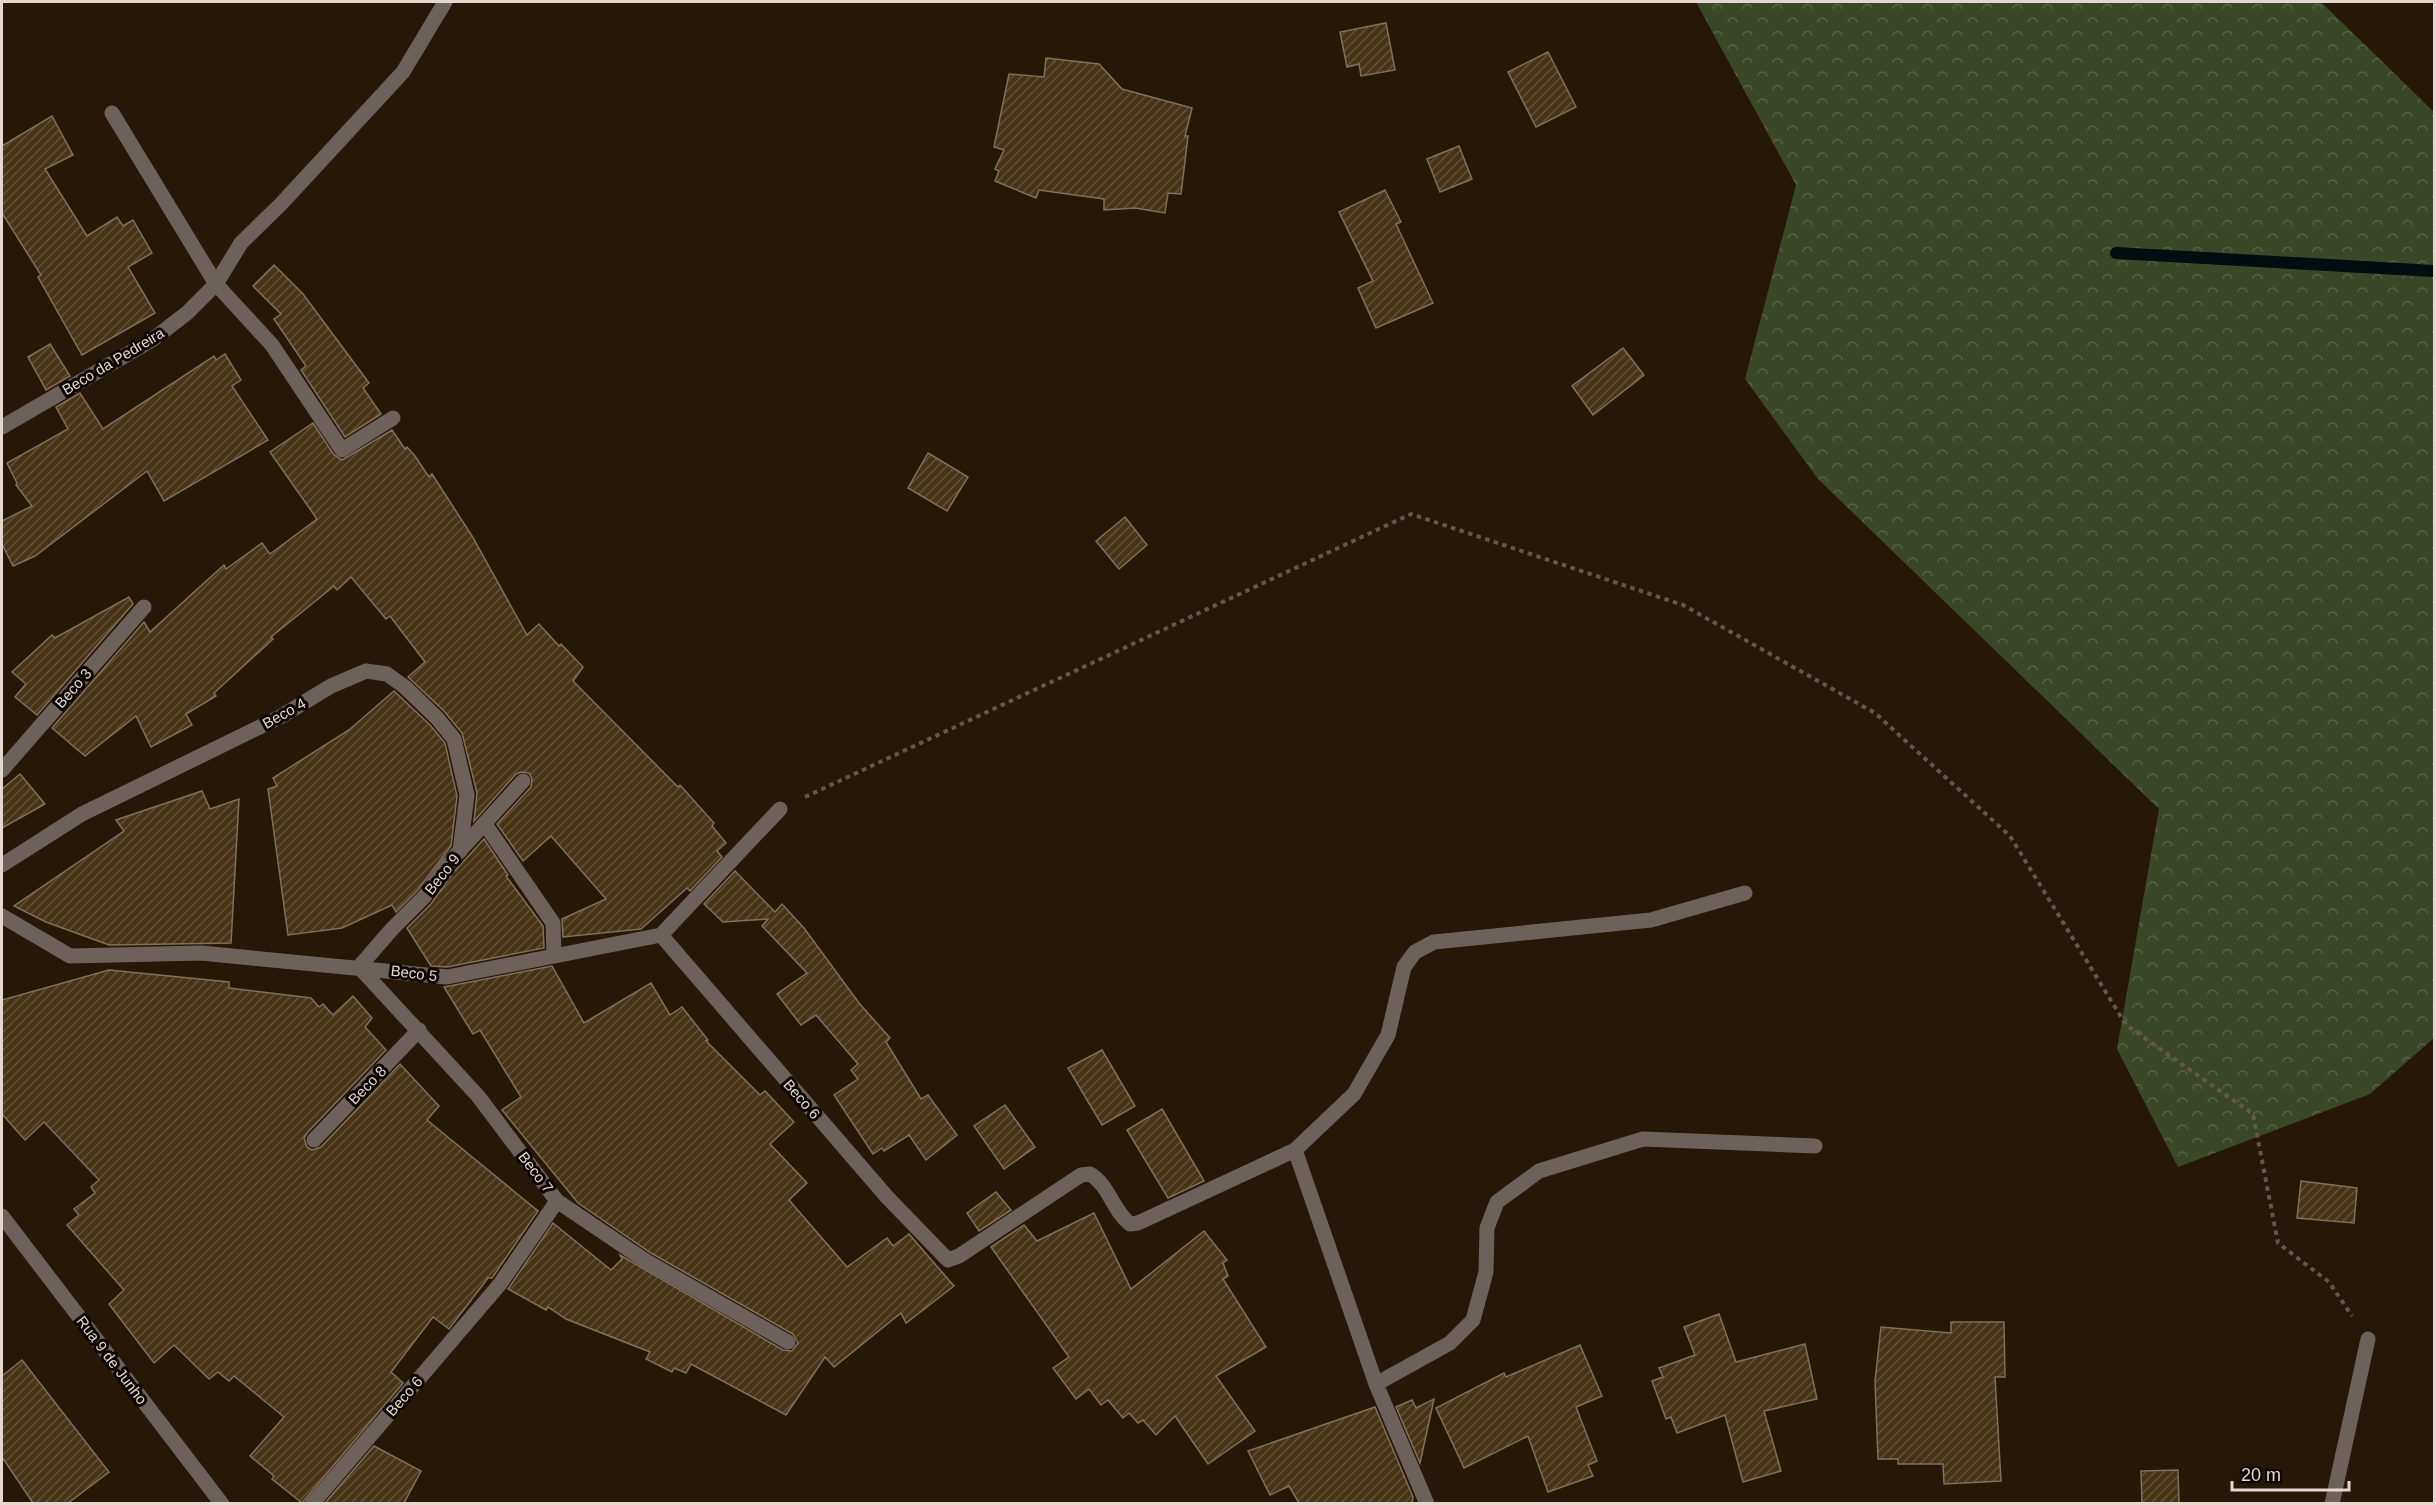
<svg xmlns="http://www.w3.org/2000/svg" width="2436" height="1505" viewBox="0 0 2436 1505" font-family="Helvetica,sans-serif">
	<defs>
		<pattern id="forest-crowns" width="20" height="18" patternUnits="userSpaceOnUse" patternTransform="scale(1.5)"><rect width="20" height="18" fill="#3b4828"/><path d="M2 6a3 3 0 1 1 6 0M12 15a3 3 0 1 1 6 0" fill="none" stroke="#576246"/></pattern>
		<pattern id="building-hatch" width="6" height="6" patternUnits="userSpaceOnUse" patternTransform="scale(1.5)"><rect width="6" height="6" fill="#483317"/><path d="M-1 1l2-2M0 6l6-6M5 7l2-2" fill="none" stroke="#625038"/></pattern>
	</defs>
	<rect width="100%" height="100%" fill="#271707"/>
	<path fill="url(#forest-crowns)" d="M1696,2H2321L2434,112V1038L2370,1094L2178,1167L2117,1049L2159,809L1818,479L1745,379L1796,185Z"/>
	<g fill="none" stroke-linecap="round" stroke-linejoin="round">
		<path stroke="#000e11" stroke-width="12" d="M2116,253L2434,271"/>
	</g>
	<g fill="url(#building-hatch)" stroke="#81705c" stroke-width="1.5">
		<path d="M1386,23L1395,70L1361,76L1359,64L1347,67L1340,32Z"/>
		<path d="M1548,52L1576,107L1536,127L1508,72Z"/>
		<path d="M1046,58L1099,64L1122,89L1192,108L1185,136H1188L1181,194L1168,193L1165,213L1135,208L1104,210V199L1039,190L1036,198L995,181L999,171L995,169L1004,150L994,147L1009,74L1044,77Z"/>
		<path d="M52,116L73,155L45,169L87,236L117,217L123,226L133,220L152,253L128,267L155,313L82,355L38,277L41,275L2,213V146Z"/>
		<path d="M1459,146L1472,179L1440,192L1427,159Z"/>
		<path d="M1385,190L1401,222L1396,224L1433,303L1376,328L1358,288L1373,281L1339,212Z"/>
		<path d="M274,265L303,294L369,383L363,388L381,414L345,437L301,370L306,366L274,319L281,314L253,286Z"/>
		<path d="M50,344L70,376L46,390L28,357Z"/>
		<path d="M1623,348L1644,375L1593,415L1572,386Z"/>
		<path d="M225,354L241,380L232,386L268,440L164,501L147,471L35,556L13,566L2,544V521L32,506L16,485L17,483L7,463L68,429L56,407L80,393L103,429L214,356L216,360Z"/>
		<path d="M313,423L334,455L342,460L392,430L405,449L407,447L415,456L429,477L432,474L472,536L527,635L539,624L559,646L561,644L583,667L573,681L678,787L680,785L714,823L712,826L726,843L717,851L722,857L690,891L687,888L641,929L563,937L562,919L606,899L551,836L523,861L497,824L531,787L532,779L529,773L521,772L516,774L474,821L477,793L462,733L444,711L408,677L425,662L390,616L386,619L351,577L337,590L334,586L271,637L273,639L214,693L216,696L186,714L192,725L151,747L136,716L85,756L52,728L144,622L150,632L224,565L226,569L262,543L270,554L317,519L270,452Z"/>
		<path d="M928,453L968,477L947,511L908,488Z"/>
		<path d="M1125,517L1147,545L1119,569L1096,541Z"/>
		<path d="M129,597L133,604L37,715L15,697L26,684L12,672L52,635L55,638Z"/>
		<path d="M394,691L430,725L445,743L457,796L451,846L417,891L396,912L392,905L342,928L288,935L268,789L277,786L273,778L349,730Z"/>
		<path d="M20,774L45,804L2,828V789Z"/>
		<path d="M202,791L210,809L239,799L231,943L109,945L46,922L14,906L124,831L116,820Z"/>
		<path d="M484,839L508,875L506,876L543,926L544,948L447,967L431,966L407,928L431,904L453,873Z"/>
		<path d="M735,871L775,912L782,904L804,928L859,1003L890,1038L886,1042L921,1099L928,1095L957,1135L926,1160L909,1135L884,1151L882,1148L873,1154L834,1095L858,1079L851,1070L858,1064L816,1015L801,1025L777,994L807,973L762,926L768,919L723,922L704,904Z"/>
		<path d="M552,966L584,1023L651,983L670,1015L682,1007L708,1040L706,1041L760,1095L765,1091L794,1122L770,1144L807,1183L789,1200L847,1267L887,1238L893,1246L909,1234L954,1286L906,1323L901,1313L834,1367L825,1357L786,1415L691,1364L686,1373L674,1368L672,1372L646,1359L650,1352L566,1319L548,1307L546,1310L508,1289L553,1223L611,1270L622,1259L620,1255L783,1350L792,1351L798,1343L793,1334L651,1253L578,1203L502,1110L521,1097L480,1030L473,1034L444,987Z"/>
		<path d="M109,970L229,982V988L311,998L319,1007L323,1004L333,1015L353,996L372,1018L365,1027L386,1050L307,1133L304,1138L307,1147L312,1150L321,1147L400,1064L439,1106L427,1120L538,1211L492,1278H488L449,1329L433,1317L391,1372L403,1383L302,1503L272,1479L274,1476L250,1456L284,1417L234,1376L229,1381L218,1372L209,1379L174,1345L154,1363L109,1304L124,1290L67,1225L79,1215L74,1209L95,1193L91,1187L99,1180L44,1122L25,1140L2,1114V1000Z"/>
		<path d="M1102,1050L1135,1106L1102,1125L1068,1068Z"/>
		<path d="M1005,1105L1035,1147L1004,1169L974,1126Z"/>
		<path d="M1162,1109L1204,1181L1168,1198L1127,1130Z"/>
		<path d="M2301,1181L2357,1188L2354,1223L2297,1218Z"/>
		<path d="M996,1192L1011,1210L979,1231L967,1213Z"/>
		<path d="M1094,1213L1131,1289L1204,1231L1227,1260L1223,1263L1228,1276L1223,1279L1266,1347L1216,1376L1255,1431L1208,1464L1175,1416L1156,1435L1143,1420L1138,1423L1129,1413L1123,1418L1108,1400L1101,1405L1089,1389L1076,1399L1053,1368L1069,1357L991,1247L1024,1225L1037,1241Z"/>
		<path d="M1719,1314L1736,1362L1805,1344L1817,1399L1764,1411L1781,1471L1743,1482L1725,1415L1677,1433L1671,1417L1666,1419L1652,1381L1663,1377L1659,1368L1695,1355L1684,1327Z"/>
		<path d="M1951,1322H2004L2005,1377H1995L2001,1481L1944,1484L1943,1464H1898V1459H1878L1875,1381L1881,1327L1951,1333Z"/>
		<path d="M1580,1345L1602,1396L1576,1407L1597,1461L1588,1465L1593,1476L1548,1492L1528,1436L1464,1468L1436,1408L1504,1373L1506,1377Z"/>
		<path d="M22,1360L109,1472L68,1503H33L2,1457V1376Z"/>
		<path d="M1434,1399L1420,1463L1396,1407L1412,1400L1416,1408Z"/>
		<path d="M1375,1407L1413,1497L1412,1503H1299L1289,1486L1270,1495L1248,1451Z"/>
		<path d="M374,1446L421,1471L404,1503H325Z"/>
		<path d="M2178,1470L2179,1503H2142L2141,1471Z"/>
	</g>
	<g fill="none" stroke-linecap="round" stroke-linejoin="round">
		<path stroke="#665749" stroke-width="4" stroke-dasharray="4.5 4.5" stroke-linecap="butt" d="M805,797L1411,514L1683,605L1875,713L2010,836L2126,1025L2253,1114L2278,1243L2329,1282L2352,1316"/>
		<g stroke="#6d615c" stroke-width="15">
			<path d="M112,113L216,284L272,345L342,450L393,418"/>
			<path d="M2,427L152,340L187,313L216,284L241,243L281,204L403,72L445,2"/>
			<path d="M2,770L144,607"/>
			<path d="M485,824L553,923L554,955"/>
			<path d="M2,865L82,814L280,717L331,686L366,671L387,674L405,687L437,718L454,739L467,795L460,851"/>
			<path d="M2,916L70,956L201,953L447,977L661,935L780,809"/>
			<path d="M661,935L887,1197L948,1260L959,1256L1081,1175L1090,1174C1109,1185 1113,1211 1130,1224L1138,1223L1295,1150L1376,1384L1427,1504"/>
			<path d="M359,967L478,1096L557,1201L646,1261L788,1342"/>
			<path d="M359,967L392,929L424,897L445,867L523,781"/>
			<path d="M314,1140L419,1030"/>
			<path d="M1295,1150L1354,1094L1388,1035L1404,967L1415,952L1434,942L1651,920L1745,893"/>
			<path d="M2,1216L222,1504"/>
			<path d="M1376,1384L1450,1343L1473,1320L1486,1272L1487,1228L1497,1202L1539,1171L1643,1139L1815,1146"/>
			<path d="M312,1504L500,1284L557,1201"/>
			<path d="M2332,1504L2368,1339"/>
		</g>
	</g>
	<g text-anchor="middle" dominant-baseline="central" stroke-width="6" stroke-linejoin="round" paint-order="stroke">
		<g font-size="15" fill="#e4d8ce" stroke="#0b0502">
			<text transform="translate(113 361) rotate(-31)">Beco da Pedreira</text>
			<text transform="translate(73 688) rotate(-49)">Beco 3</text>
			<text transform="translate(284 713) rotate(-29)">Beco 4</text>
			<text transform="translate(442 874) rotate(-52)">Beco 9</text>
			<text transform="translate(414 973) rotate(7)">Beco 5</text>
			<text transform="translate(367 1085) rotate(-46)">Beco 8</text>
			<text transform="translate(802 1099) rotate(49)">Beco 6</text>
			<text transform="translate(536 1172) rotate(53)">Beco 7</text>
			<text transform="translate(112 1360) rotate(53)">Rua 9 de Junho</text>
			<text transform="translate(404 1396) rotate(-49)">Beco 6</text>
		</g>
	</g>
	<rect width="2436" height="1505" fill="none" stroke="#e4d8ce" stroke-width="6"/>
	<path d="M2232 1481v9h117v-9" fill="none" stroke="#e4d8ce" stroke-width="3"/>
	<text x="2241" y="1481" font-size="18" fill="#e4d8ce" stroke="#0b0502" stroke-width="4.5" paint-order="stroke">20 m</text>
</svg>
